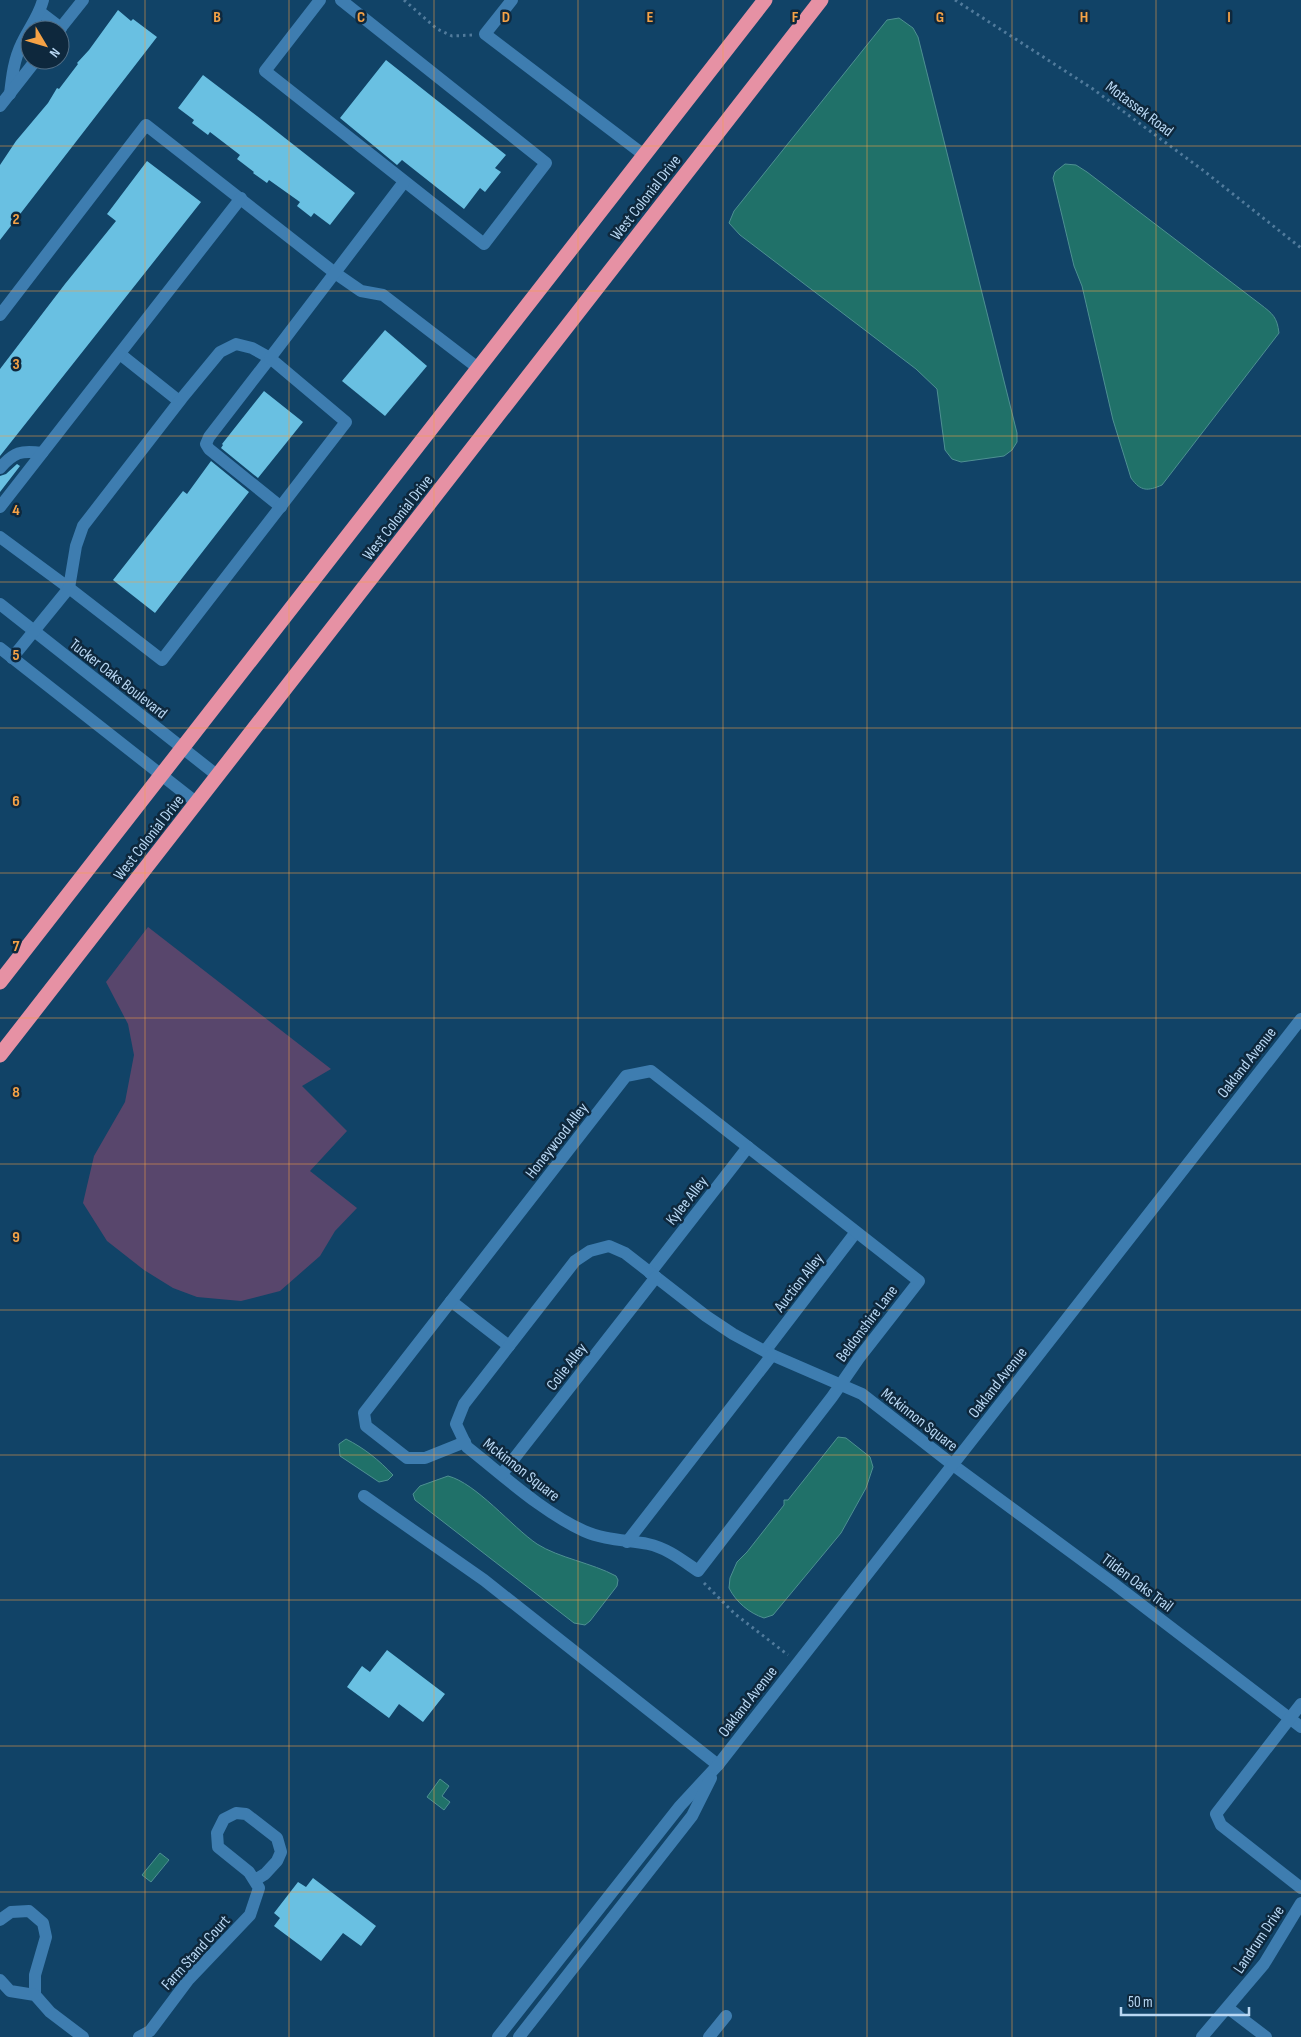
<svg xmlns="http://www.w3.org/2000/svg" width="1301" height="2037" font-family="'Sofia Sans Condensed',sans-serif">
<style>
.green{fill:#58466c}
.water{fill:#207169;stroke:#4e9092}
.building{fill:#69c0e2}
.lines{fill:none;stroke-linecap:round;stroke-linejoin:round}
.path{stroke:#517b9c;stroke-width:3;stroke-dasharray:2.5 4;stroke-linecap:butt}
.minor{stroke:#3e7db0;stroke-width:12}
.highway{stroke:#e691a4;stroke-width:15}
.grid{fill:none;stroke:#f5a246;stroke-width:1;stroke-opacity:0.55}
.labels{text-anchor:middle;stroke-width:5;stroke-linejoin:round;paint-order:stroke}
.street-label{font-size:16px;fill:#b8d7f3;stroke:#0e283d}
.grid-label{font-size:16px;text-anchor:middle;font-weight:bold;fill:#f5a246;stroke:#0e283d;stroke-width:5;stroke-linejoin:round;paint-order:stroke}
</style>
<rect width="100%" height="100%" fill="#114367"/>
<polygon class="green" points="148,927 331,1069 302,1086 347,1131 310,1171 357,1208 335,1231 320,1256 280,1291 241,1301 197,1297 173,1288 144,1270 107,1241 83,1203 94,1156 125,1102 134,1055 128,1024 106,982"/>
<g class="water">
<polygon points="899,18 913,28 918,37 1017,433 1017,442 1012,450 1004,456 961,462 952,459 945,450 937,389 916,369 740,235 729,223 734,211 887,20"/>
<path d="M1065,164L1076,165L1087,172L1260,304C1273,314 1277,317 1279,333L1162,485C1148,491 1141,492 1131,478L1113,420L1082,286L1074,266L1053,178L1055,172Z"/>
<path d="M838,1437L846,1438L870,1457L873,1467L866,1488L841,1533L773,1615L764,1618C749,1613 736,1602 729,1588L730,1578L737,1562L747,1552L784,1505V1500H788Z"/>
<path d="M346,1439C364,1448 379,1460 393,1475L388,1480L379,1482L340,1456L339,1444Z"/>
<path d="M448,1476C476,1483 512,1527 537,1544C559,1558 592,1563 616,1576L618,1580L617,1586L590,1621L585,1625L574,1623L415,1500L413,1494L420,1486Z"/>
<polygon points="440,1779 449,1786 442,1796 450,1802 444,1810 427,1797"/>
<polygon points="160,1853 169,1860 151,1882 142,1875"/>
</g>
<g class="building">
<polygon points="118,10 131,21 133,19 157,37 0,240 0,165 16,141 48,103 57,88 59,89 78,64 77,63 89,50"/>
<polygon points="386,60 506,155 495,168 501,172 485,192 480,188 464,209 402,160 397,165 340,118"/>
<polygon points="203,75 257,116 355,193 330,225 314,213 311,217 297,206 300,202 269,180 267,183 253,173 254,172 237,159 240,155 210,132 208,135 192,123 194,120 178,108"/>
<polygon points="147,161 201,202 0,456 0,369 65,284 116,221 107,214"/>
<polygon points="385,330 427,366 385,416 342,381"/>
<polygon points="264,391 303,422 258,478 221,448 223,445 222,444"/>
<polygon points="211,461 249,492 155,613 113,580 183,491 187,494"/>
<polygon points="17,464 20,466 0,492 0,476 6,474"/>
<polygon points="387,1650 445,1694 423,1722 399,1704 389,1718 347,1687 362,1666 370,1672"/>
<polygon points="313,1878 376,1926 361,1946 343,1933 321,1961 274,1926 280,1918 274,1913 298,1882 306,1887"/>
</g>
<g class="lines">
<g class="path">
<polyline points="404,0 437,29 452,36 472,35"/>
<polyline points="955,0 1093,89 1204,171 1301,248"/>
<polyline points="704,1583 735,1614 788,1655"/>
</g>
<g class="minor">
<polyline points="320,0 265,71 484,244 546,163 341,0"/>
<polyline points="512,0 485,34 644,155"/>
<polyline points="40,12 61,28"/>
<polyline points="59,30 83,0"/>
<path d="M10,94C12,76 14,59 22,43C29,28 39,16 43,0"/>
<polyline points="0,106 36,60"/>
<polyline points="0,315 146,125 335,273 361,291 383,295 478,368"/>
<polyline points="120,354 179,401"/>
<path d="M0,468C14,452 21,450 42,453"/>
<polyline points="0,507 241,198"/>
<polyline points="0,537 69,588 76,546 83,526 182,398 220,352 236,344 252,348 270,358 209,437 206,444 209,449 281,507"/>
<polyline points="0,604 218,776"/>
<polyline points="0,648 197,803"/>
<polyline points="12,658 69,588 162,660 346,422 270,358 404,182"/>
<polyline points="650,1273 748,1147"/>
<polyline points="451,1301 509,1346"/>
<polyline points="765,1351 856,1232"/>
<path d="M465,1442L425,1458H407L366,1426L364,1413L626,1076L651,1071L919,1281L859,1358L832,1397L698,1571C682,1560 667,1548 648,1544C627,1540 604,1540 584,1531C541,1511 504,1476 467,1447L456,1424L464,1404L575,1261L590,1251L609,1246L625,1253L706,1316L733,1334L772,1355L862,1394L953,1465L1113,1583L1301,1727"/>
<polyline points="502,1474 656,1277"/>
<polyline points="364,1496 484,1580 718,1765"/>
<polyline points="627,1542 772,1355"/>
<polyline points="1301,1704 1216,1814 1221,1825 1301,1888"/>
<polyline points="0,1920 11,1912 29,1911 43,1923 46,1937 35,1975 35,1995"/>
<polyline points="0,1980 10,1991 35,1995 50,2012 83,2037"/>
<polyline points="1228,2008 1266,2037"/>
<polyline points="139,2037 150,2031 189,1979 250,1915 259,1888 249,1872 218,1847 217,1833 224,1819 236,1813 246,1814 277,1838 281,1852 277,1861 265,1874 255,1880"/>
<polyline points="498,2037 680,1806 718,1765 1301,1019"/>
<polyline points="519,2037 692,1816 711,1778"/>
<polyline points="709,2037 726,2016"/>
<polyline points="1202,2037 1264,1964 1301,1903"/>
</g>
<g class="highway">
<polyline points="0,982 765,0"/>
<polyline points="0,1055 821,0"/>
</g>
</g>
<path class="grid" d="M145,0V2037M289,0V2037M434,0V2037M578,0V2037M723,0V2037M867,0V2037M1012,0V2037M1156,0V2037M0,146H1301M0,291H1301M0,436H1301M0,582H1301M0,728H1301M0,873H1301M0,1018H1301M0,1164H1301M0,1310H1301M0,1455H1301M0,1600H1301M0,1746H1301M0,1892H1301"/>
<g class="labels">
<g class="street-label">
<text transform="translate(1140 108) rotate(37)" y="6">Motassek Road</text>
<text transform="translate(645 197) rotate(-52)" y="6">West Colonial Drive</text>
<text transform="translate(397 517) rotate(-52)" y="6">West Colonial Drive</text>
<text transform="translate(119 678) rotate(38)" y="6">Tucker Oaks Boulevard</text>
<text transform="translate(148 837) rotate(-52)" y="6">West Colonial Drive</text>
<text transform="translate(1246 1062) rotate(-52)" y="6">Oakland Avenue</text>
<text transform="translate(556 1140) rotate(-52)" y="6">Honeywood Alley</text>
<text transform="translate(686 1200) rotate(-52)" y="6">Kylee Alley</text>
<text transform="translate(798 1282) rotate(-52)" y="6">Auction Alley</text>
<text transform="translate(866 1323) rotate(-53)" y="6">Beldonshire Lane</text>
<text transform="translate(566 1366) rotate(-52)" y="6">Colie Alley</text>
<text transform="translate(997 1382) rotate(-52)" y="6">Oakland Avenue</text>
<text transform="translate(920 1419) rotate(38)" y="6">Mckinnon Square</text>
<text transform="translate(522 1469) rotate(38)" y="6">Mckinnon Square</text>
<text transform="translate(1138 1582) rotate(37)" y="6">Tilden Oaks Trail</text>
<text transform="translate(747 1701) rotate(-52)" y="6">Oakland Avenue</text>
<text transform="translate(1258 1939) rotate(-56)" y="6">Landrum Drive</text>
<text transform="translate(195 1952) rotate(-48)" y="6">Farm Stand Court</text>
</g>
</g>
<g class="grid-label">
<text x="217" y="22">B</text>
<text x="361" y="22">C</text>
<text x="506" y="22">D</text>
<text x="650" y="22">E</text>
<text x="795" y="22">F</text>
<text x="940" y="22">G</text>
<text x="1084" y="22">H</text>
<text x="1229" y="22">I</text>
<text x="16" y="224">2</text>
<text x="16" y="369">3</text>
<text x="16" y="515">4</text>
<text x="16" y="660">5</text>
<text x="16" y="806">6</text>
<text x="16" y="951">7</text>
<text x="16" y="1097">8</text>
<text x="16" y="1242">9</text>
</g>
<g transform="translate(45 45) rotate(128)"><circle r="24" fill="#0e283d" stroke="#526e86"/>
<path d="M0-4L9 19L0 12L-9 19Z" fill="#f5a246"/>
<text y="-8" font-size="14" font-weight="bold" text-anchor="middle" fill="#b8d7f3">N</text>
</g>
<path d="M1121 2007v8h128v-8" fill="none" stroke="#b8d7f3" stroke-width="2.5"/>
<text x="1128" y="2007" font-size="15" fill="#b8d7f3" stroke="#0e283d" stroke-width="4" paint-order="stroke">50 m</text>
</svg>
